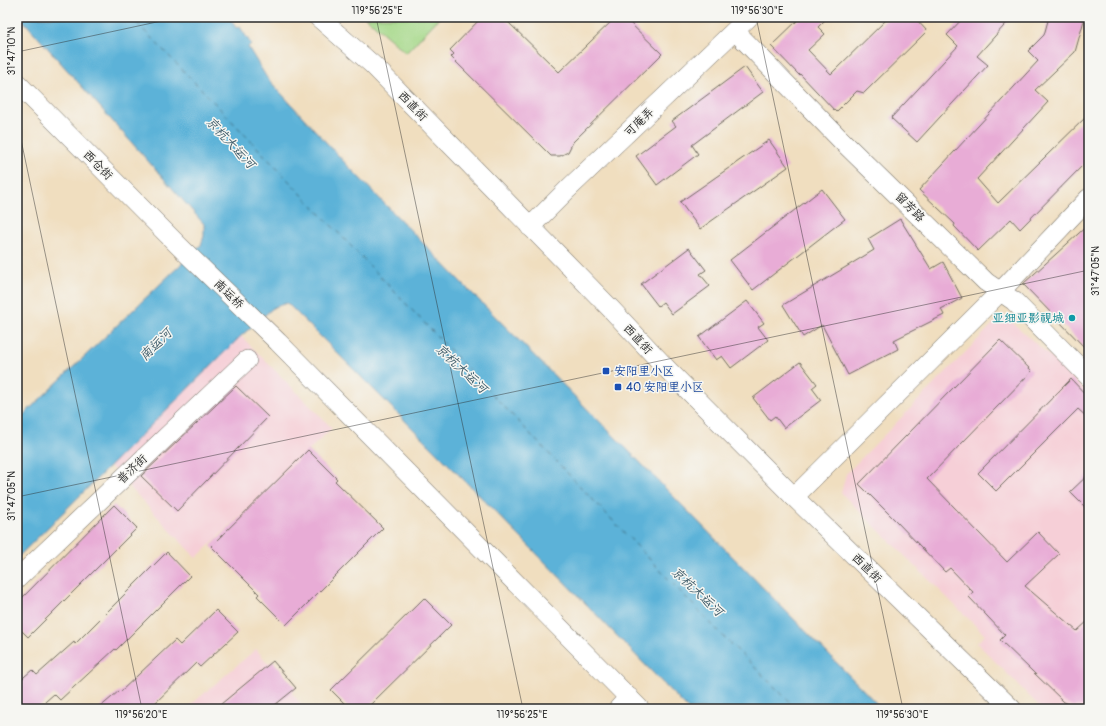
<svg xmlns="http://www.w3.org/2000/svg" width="1106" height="726" font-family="Pangolin,'LXGW WenKai TC',sans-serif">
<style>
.built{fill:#f6cfd7}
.green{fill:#a5d888;stroke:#68825a}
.water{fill:#5bb2d8;stroke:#436e82}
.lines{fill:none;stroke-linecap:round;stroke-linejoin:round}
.ferry{stroke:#3c5a68;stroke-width:1;stroke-dasharray:5 4;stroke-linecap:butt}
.building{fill:#e8acd6}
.minor-casing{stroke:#706a5f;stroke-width:20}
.minor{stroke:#fff;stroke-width:19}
.ticks{fill:none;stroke:#2b2b2b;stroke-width:1;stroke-opacity:0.45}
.culture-dot{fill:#0f9aa8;stroke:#f6f6f2;stroke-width:1.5}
.transit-dot{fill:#1a4fb4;stroke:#f6f6f2;stroke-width:1.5}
.labels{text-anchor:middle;stroke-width:3;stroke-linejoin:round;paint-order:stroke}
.street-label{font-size:12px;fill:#2b2b2b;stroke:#f6f6f2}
.culture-label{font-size:12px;fill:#0d838f;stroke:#f6f6f2;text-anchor:end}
.transit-label{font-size:12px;fill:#164399;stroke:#f6f6f2;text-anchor:start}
.water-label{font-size:13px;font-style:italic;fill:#3c5a68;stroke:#f6f6f2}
.neatline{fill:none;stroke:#2b2b2b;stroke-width:1.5}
.ticks-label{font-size:10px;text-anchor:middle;fill:#2b2b2b}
</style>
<rect width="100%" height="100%" fill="#f6f6f2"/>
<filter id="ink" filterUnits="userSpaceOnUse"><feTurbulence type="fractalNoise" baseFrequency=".025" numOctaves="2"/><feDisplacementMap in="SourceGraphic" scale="8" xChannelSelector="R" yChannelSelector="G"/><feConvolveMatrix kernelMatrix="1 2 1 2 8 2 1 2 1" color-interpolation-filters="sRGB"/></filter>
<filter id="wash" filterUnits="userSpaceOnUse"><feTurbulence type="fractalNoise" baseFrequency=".012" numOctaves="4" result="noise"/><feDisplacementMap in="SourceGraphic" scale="16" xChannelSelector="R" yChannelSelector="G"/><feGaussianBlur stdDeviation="0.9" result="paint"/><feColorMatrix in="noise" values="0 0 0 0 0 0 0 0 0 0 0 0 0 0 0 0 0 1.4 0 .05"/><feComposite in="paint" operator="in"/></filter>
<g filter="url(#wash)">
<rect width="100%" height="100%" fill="#f0debf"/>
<g class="built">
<polygon points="1003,314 1064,369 1089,395 1089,709 1042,709 977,643 985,635 841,493 846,474"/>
<polygon points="241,336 332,428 196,558 110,466"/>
<polygon points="256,649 305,709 186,709"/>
</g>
<polygon class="green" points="365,17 440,17 406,53"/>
<path class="water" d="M20,17H229L236,28L240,27L251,44L248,47L267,78L347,165L459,280L622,444L882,709H688C556,572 422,437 287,303L274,307L241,336L17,558V421L201,245L204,236V224Z"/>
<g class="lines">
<polyline class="ferry" points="131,17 206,94 720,633 797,709"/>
</g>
<g id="blocks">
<g class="building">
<polygon points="482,17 503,17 559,72 616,17 620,22 625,18 662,54 573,142 568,152 560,156 551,156 451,57 454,54 450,50"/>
<polygon points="801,17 828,17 818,27 825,34 808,50 831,74 889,17 914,17 927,31 864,93 857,91 836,112 800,74 799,75 771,46"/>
<polygon points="964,17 1012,17 977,56 988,65 917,142 891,118 958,46 947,35"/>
<polygon points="1049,17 1085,17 1075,52 1035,90 1048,102 977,179 998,203 1089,114 1089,159 1020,229 1011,219 978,251 954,226 955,224 919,190 1038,61 1028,51 1044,35"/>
<polygon points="745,67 763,92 692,145 698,154 657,185 636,156 676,126 672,121"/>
<polygon points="769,140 788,167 700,229 680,202"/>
<polygon points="822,189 845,219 753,290 730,260"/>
<polygon points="900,219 931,269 943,262 962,298 941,309 944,315 894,340 898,349 848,375 822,325 803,337 783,305 874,250 868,239"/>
<polygon points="1089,224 1089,352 1023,284"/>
<polygon points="689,248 706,270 700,274 710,286 672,314 663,302 658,306 641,284"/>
<polygon points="747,301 764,323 758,327 768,340 731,368 722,356 716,360 699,337"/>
<polygon points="1000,340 1032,371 927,479 1007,562 1038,532 1059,554 1025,586 1077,631 1089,620 1089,706 1073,706 1064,702 1000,640 1005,635 969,597 973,592 950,568 945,572 896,521 859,484"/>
<polygon points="800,362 817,384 812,388 821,400 784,428 775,416 770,420 753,398"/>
<polygon points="1071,379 1089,398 1089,419 1078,409 996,491 978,473"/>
<polygon points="236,386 268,417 177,511 141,476"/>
<polygon points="308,450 337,479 335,481 383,528 286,625 257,596 259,594 211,546"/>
<polygon points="1089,474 1089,511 1070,492"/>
<polygon points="114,505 137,528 28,637 17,626 17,603"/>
<polygon points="167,552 190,576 116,650 115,649 60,700 54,694 37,709 17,709 17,683 32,670 37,675 74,642 75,644"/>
<polygon points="424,598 451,625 366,709 350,709 331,690"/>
<polygon points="216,610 238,632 200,667 196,663 149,709 98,709 119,691 120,692 175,640 180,645"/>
<polygon points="273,661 296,688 270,709 215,709"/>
</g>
</g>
</g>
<g filter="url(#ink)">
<use href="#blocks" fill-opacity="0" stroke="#706a5f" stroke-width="1"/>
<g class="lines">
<defs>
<g id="minor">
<polyline points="318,17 373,65 611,309 669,371 794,497 1012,709"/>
<polyline points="735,31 839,138 986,282 1014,301 1089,377"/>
<polyline points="17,83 179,246 278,342 640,709"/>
<polyline points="530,227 568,189 749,17"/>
<polyline points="794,497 1000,292 1089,198"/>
<polyline points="17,579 247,360"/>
<polyline points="618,709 629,697"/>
</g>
</defs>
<use href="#minor" class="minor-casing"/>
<use href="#minor" class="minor"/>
</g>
</g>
<path class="ticks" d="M376,17L523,709M756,17L903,709M17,52L180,17M17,121L142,709M17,497L1089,270"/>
<circle class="culture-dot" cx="1072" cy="318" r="4"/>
<g class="transit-dot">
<rect x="602" y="367" width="8" height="8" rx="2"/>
<rect x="614" y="383" width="8" height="8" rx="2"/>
</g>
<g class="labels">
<g class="street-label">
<text transform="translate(413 106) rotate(46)" y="4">西直街</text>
<text transform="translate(639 122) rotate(-44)" y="4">可庵弄</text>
<text transform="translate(98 165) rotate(45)" y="4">西仓街</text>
<text transform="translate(910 207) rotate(45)" y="4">留芳路</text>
<text transform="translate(229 294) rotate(44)" y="4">南运桥</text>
<text transform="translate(638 339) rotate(47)" y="4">西直街</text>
<text transform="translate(132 469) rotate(-43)" y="4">普济街</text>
<text transform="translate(867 568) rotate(44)" y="4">西直街</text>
</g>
<g class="culture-label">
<text x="1064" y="322">亚细亚影视城</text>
</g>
<g class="transit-label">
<text x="614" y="375">安阳里小区</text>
<text x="626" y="391">40 安阳里小区</text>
</g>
<g class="water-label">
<text transform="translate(231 142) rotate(47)" y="5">京杭大运河</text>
<text transform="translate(155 344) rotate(-45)" y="5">南运河</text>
<text transform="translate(462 368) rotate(43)" y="5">京杭大运河</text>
<text transform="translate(698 591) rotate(43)" y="5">京杭大运河</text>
</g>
</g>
<rect width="1106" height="726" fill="none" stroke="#f6f6f2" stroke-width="44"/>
<rect x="22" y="22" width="1062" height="682" class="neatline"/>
<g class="ticks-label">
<text x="377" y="14">119°56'25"E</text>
<text x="757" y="14">119°56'30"E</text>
<text transform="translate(11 51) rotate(-90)" y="4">31°47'10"N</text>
<text transform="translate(1095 271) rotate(-90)" y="4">31°47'05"N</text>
<text transform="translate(11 496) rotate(-90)" y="4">31°47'05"N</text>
<text x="141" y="718">119°56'20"E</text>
<text x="522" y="718">119°56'25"E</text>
<text x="902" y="718">119°56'30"E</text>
</g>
</svg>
